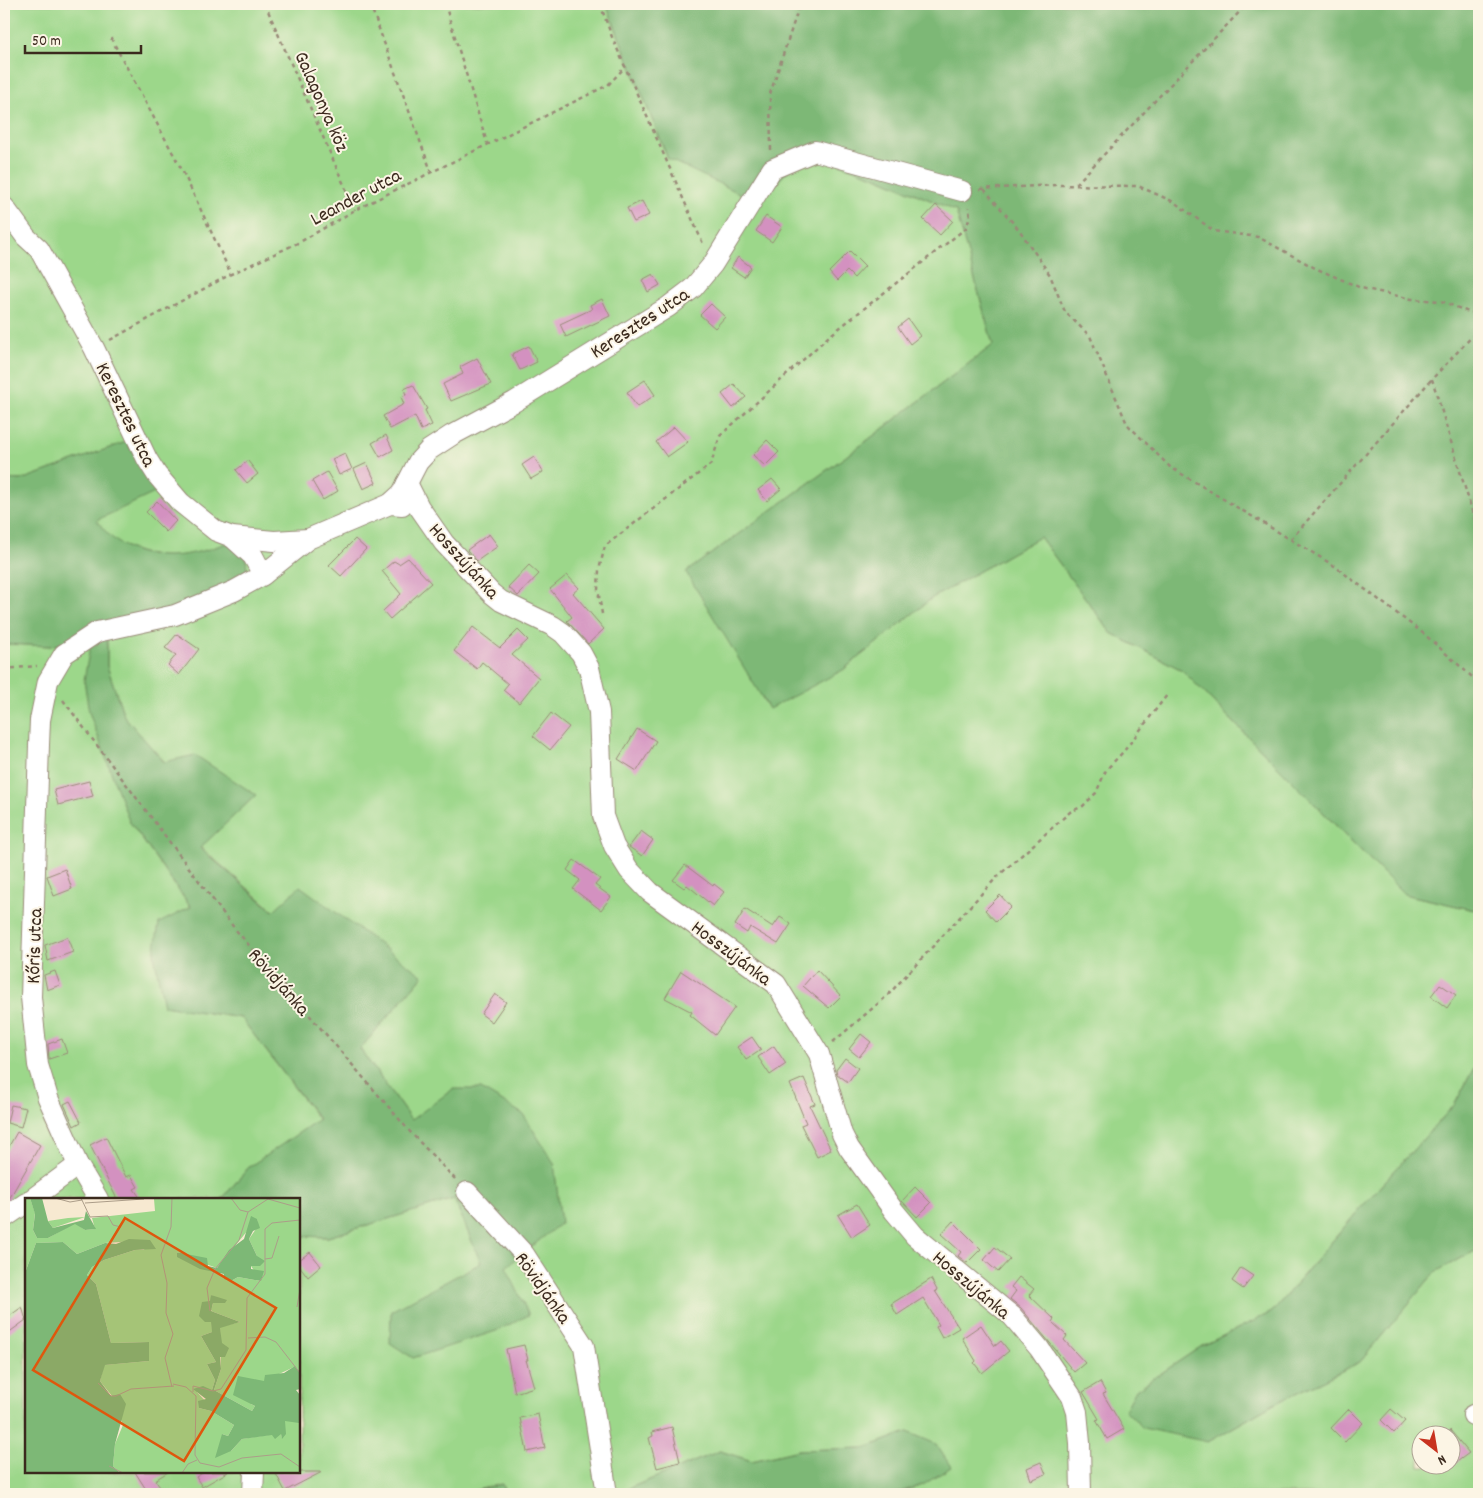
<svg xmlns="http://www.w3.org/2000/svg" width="1483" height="1498" font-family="Dekko,sans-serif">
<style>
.green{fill:#9cd78a;stroke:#6c8054;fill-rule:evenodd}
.forest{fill:#7db876;stroke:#5c714a}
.building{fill:#d391c0}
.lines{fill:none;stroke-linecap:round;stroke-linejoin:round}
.minor-casing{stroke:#998a78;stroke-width:22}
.path{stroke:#998a78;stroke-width:2.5;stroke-dasharray:4 4;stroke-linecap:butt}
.minor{stroke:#fff;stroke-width:20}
.labels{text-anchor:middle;stroke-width:4;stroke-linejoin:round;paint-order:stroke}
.street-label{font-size:20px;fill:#3b2a1e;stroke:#fcf5e5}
.inset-road{fill:none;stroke:#ac9d89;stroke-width:1}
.view{fill:#df570d;fill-opacity:0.15;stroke:#df570d;stroke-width:2.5}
.inset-edge{fill:none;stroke:#3b2a1e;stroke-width:2.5}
</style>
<rect width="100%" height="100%" fill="#fcf5e5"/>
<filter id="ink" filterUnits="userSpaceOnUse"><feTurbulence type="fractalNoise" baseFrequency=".02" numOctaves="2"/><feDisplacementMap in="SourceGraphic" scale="10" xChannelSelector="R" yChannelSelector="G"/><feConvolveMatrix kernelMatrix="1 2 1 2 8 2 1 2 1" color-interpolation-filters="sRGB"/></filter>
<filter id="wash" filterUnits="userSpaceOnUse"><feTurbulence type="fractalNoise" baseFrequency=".0096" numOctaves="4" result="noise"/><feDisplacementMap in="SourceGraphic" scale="20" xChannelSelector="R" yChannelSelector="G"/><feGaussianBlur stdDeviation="1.12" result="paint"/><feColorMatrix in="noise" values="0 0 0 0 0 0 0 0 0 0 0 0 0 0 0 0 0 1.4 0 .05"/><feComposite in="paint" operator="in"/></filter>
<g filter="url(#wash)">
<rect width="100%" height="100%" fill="#f7e9d1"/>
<path class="green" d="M4,4H606L668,159L806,152L874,176L956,211L993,345L856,449L686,572L843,670L932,598L1040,537L1111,633L1182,670L1404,894L1479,911V1058L1455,1104L1358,1211L1272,1312L1202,1346L1136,1390L1208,1442L1274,1404L1360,1362L1435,1272L1479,1249V1494H893L923,1485L908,1432L865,1448L799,1450L752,1461L720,1451L615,1494H506L501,1484L460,1494H4V644L51,646L92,636L129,821L191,908L164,1006L241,1018L319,1120L249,1167L222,1199H26V1472H299V1236L328,1237L454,1199L481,1263L392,1311L528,1315C484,1220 421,1133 360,1049L423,976L274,911L200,847L256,795L165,762L144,740L124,716L107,666V628L226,543C188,559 147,564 111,538C105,534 101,526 96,520L126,442L21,480L4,479ZM1420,1436H1450V1466H1420Z"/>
<g class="forest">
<polygon points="606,4 1479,4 1479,911 1404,894 1182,670 1111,633 1040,537 932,598 843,670 769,709 686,572 856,449 993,345 956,211 874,176 806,152 758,202 668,159"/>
<path d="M126,442L161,490L97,520C126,566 182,561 226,543L246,557L248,586L192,621L107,628V666L124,716L164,762L195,755L256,795L200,848L273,911L300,886L423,976L360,1049L411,1120L453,1089H481L523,1114L554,1163L561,1223L506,1267L529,1315L496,1331L413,1358L390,1343L391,1311L481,1263L454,1199L328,1237L299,1236V1199H222L249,1167L319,1119L241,1018L164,1006L154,955L159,923L191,907L129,821L89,712L84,680L92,636L51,646L4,644V479L21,480Z"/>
<polygon points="1479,1058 1479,1249 1435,1272 1360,1362 1274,1404 1208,1442 1143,1428 1125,1410 1136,1390 1202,1346 1272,1312 1358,1211 1455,1104"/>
<polygon points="908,1432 936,1444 951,1467 923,1485 893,1494 615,1494 720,1451 752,1461 799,1450 865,1448"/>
<polygon points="502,1484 506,1494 460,1494"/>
</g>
<g id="blocks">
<g class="building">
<polygon points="642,201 649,215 634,222 627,208"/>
<polygon points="936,205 953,221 940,235 923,219"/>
<polygon points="766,216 782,227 772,242 756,231"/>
<polygon points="850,251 865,266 854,278 847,271 837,281 829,272"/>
<polygon points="738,257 751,267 744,277 731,268"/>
<polygon points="653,274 660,285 648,292 642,280"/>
<polygon points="602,299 610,316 566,337 560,324 592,309 590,305"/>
<polygon points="711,304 725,317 715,328 700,315"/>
<polygon points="908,319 920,336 910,344 898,327"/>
<polygon points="529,346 537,362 520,370 512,354"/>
<polygon points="477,358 491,384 451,401 443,384 463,374 460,367"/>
<polygon points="645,380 655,395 637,407 627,392"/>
<polygon points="734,384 746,397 733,408 722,394"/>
<polygon points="413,385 427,409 425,410 432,425 421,430 415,416 390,429 383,416 404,404 401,397 406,395 404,389"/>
<polygon points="674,427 688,442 667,457 656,442"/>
<polygon points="386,435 393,450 380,457 372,443"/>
<polygon points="767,440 779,452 765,466 753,455"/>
<polygon points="345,453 352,469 339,475 332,459"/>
<polygon points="534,457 543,472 531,479 522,465"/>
<polygon points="248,461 258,474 247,483 236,470"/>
<polygon points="367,463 376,483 363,489 354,469"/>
<polygon points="327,472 338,491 323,500 312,481"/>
<polygon points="772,479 781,489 767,501 758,490"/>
<polygon points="157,501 176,521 166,532 146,512"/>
<polygon points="489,534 498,546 477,561 467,550"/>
<polygon points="355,539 366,549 341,576 329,565"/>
<polygon points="408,558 431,583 390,619 383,611 401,594 382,571 394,561 399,564"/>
<polygon points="529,565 539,574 518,596 508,587"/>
<polygon points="567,575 579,588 573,593 604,629 588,644 567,621 572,617 550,589"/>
<polygon points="473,627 500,648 518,630 528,640 512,655 539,678 519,703 503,690 508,684 482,662 477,669 454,651"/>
<polygon points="177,634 199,649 179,675 168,665 176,655 165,648"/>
<polygon points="551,713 569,727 550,750 533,736"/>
<polygon points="637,729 656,741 637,771 618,759"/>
<polygon points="89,781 93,796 58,805 54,790"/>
<polygon points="641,831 653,840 642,856 629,847"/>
<polygon points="574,860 600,879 595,885 611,897 601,910 573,889 580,880 567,870"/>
<polygon points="685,865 713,886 714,884 724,892 713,906 687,885 684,888 673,880"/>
<polygon points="65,869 72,889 54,896 47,876"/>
<polygon points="1000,895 1011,907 996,922 985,910"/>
<polygon points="745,909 773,927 780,917 791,924 778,944 750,927 747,933 735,925"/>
<polygon points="67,937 73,952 48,961 45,945"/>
<polygon points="817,970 841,996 829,1008 803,986"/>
<polygon points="55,971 60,985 47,990 44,975"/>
<polygon points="681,971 735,1007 715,1035 690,1015 692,1012 665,998"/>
<polygon points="1440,984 1456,995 1447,1008 1431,996"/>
<polygon points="495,994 506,1002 492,1022 481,1014"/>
<polygon points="861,1034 871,1042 859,1057 849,1049"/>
<polygon points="752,1037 761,1050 746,1060 737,1047"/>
<polygon points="62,1039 67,1053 49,1059 48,1044"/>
<polygon points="774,1046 786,1064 770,1075 758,1057"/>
<polygon points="845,1058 858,1068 848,1082 837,1074 836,1070"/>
<polygon points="804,1078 815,1104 810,1106 831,1150 817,1157 801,1125 806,1123 790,1084"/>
<polygon points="70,1101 81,1122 74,1126 64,1104"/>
<polygon points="11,1105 26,1108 21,1127 7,1123"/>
<polygon points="17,1132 40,1145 8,1201 4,1204 4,1155"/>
<polygon points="106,1137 126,1177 131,1175 138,1187 134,1189 141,1199 117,1199 90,1145"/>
<polygon points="915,1187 931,1203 917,1217 902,1201"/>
<polygon points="857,1204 870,1225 852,1237 838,1215"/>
<polygon points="953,1221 981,1249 967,1263 958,1256 961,1252 941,1234"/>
<polygon points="995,1247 1010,1259 998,1272 984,1260"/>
<polygon points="310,1252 321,1266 308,1277 299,1265 299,1260"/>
<polygon points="1241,1268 1253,1276 1243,1289 1232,1281"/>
<polygon points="1019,1277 1034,1289 1029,1295 1054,1319 1052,1322 1067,1336 1064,1340 1085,1363 1074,1372 1021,1308 1010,1299 1016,1291 1011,1287"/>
<polygon points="931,1279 937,1290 935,1291 959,1328 942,1338 936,1327 939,1325 923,1298 897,1315 891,1304"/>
<polygon points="22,1307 26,1320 4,1336 4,1320"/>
<polygon points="981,1325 995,1346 1001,1341 1009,1351 982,1373 974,1363 976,1361 962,1338"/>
<polygon points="524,1345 528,1360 526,1360 534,1387 515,1393 506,1349"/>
<polygon points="1100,1382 1106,1393 1103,1394 1124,1429 1107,1439 1096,1420 1099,1419 1083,1392"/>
<polygon points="1349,1409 1363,1423 1345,1442 1331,1428"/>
<polygon points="1391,1409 1405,1421 1394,1433 1381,1420"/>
<polygon points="538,1414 545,1448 527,1452 520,1418"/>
<polygon points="672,1427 680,1462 657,1468 649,1438 653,1436 652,1432"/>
<polygon points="1450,1430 1469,1453 1450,1467"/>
<polygon points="1041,1462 1046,1474 1031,1480 1027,1468"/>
<polygon points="135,1472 168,1472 155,1480 165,1494 149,1494"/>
<polygon points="204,1472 228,1472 202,1487 196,1477"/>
<polygon points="275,1472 322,1472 285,1491"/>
</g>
</g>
</g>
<g filter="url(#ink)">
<use href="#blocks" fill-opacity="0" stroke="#998a78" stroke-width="1"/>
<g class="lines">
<defs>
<g id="minor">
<polyline points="4,207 26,237 39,249 94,348 147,459 157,475 180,502 216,531 232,537 274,541 308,539 390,504 402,505"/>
<polyline points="407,483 419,507 444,543 491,593 501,601 553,626 563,633 581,653 589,668 599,712 603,816 614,846 629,870 650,892 776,984 819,1054 842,1134 849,1148 894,1211 915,1236 1012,1316 1039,1348 1072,1397 1077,1412 1080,1443 1081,1494"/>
<polyline points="390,504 402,493 418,462 429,450 452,435 514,402 668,307 693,288 713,264 772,169 815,151 962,191"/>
<polyline points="263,575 308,539"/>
<polyline points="467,1192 524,1254 584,1346 607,1494"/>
<polyline points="32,1199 78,1165"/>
<polyline points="98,1199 78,1165 48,1098 38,1065 31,997 39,745 40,720 48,681 64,654 97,632 175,615 234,591 263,575 253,556 232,537"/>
<polyline points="4,1218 26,1203"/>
<polyline points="1473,1415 1479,1413"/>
<polyline points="253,1494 254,1472"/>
</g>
</defs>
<use href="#minor" class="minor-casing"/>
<g class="path">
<polyline points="265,4 355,210"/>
<polyline points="370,4 431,171"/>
<polyline points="445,4 487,143"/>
<polyline points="600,4 612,37 704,246"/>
<polyline points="111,38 183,172 231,274"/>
<polyline points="771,150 770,94 800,4"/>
<polyline points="1076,184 1247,4"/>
<polyline points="980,189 1056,185 1138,186 1174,202 1214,231 1258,237 1315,268 1361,288 1412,299 1441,301 1466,311 1479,314"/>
<polyline points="984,189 1020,231 1050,275 1065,312 1090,336 1127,424 1170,467 1333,565 1424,634 1479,683"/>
<polyline points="110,340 231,274 300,242 355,210 608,85 626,66"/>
<polyline points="1432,379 1479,534"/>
<polyline points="1291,539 1432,379 1479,329"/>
<polyline points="602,614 598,590 599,570 605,546 711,464 720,436 828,337 966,228 970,217 969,207"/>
<polyline points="4,669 37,666"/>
<polyline points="63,700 235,929 412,1134 455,1179"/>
<polyline points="833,1042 887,996 997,877 1070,812 1083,806 1096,793 1106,770 1124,751 1167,695"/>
</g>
<use href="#minor" class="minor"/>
</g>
</g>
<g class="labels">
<g class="street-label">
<text transform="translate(323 101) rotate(66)" y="7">Galagonya köz</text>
<text transform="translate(355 196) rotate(-28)" y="7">Leander utca</text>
<text transform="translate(639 322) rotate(-33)" y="7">Keresztes utca</text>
<text transform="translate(127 414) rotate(64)" y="7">Keresztes utca</text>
<text transform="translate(465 560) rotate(48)" y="7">Hosszújánka</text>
<text transform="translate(33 946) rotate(-88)" y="7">Kőris utca</text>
<text transform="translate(732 952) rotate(37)" y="7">Hosszújánka</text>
<text transform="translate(280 981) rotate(49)" y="7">Rövidjánka</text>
<text transform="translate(972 1284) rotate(40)" y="7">Hosszújánka</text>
<text transform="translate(544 1287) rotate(55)" y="7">Rövidjánka</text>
</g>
</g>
<g transform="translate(25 1198)">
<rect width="275" height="275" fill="#f7e9d1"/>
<path d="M0,0H5L10,15L8,32L12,40H23L50,25L60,32L70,31L67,20L130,13L129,1L113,0H275V176L269,169L239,183L226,206L230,208L227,213L189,192L196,171L195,129L215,124L186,113L188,105H199L186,97L187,134L176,138L191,164L182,166L190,182L187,192L172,194L181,204L174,210L186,213L209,227L203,238L197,236L206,253L217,241L256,235V240L260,223H275V275H95L88,268L90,246L98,227L87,198L75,183L79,167L124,163V144L86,145L71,86L62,77L67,69L79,62L110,52H119L124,42L80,45L52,56L38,44L11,45L0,75ZM232,21L233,28L224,41L232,58L226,68L236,83L213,79L206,83L200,77L167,66L152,56L192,70ZM60,19L28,30L23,23L43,20Z" fill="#9cd78a" fill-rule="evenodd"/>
<path d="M5,0H17L23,23L28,30L59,22L61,13L71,31L60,32L50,26L23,40H12L8,32L10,16ZM226,18L232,21L235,30L228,33L224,41L232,58L240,63L235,68H226V71L239,73L236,83L213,79L206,83L199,81V76L175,71L152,59V55H156L182,60L183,68L192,70L204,52L219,41ZM104,41L125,42L131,51L110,52L79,62L67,69L62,77L71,86L86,145L124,144V163L80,167L75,183L86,198L95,196L101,206L90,246L88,268L95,275H0V75L11,45L38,44L52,56L80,45L91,46ZM186,97L202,102L200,105H188L186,113L215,124L195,130L197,145L204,150L200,159H195L196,171L189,192L227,213L230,208L208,197L213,178L239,183L240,177L259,175L270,168L275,175V191L271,192L275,197L274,225L260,223L261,236L257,241L256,236L250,241L247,237L217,241L206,253L190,260L197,236L203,238L209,227L186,213L174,210L173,203L181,201L168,191L178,188L187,192L190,182L182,166L191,164L176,138L187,134L186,124H180L174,118L177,104L185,103Z" fill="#7db876"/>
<path class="inset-road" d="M30,0L45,4L57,2M56,0L65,19L83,18L88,27L96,29M147,0L146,29L136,57L142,85L141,115L148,136L140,160L147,189M206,0L215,12L223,14M60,5L119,1M240,61L247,60L254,38M272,109L275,91M185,113L182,90L190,71L214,42L223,14L243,1L275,10M223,140L240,139L251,144L275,175M73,185L86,198H91L106,191L149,188M148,186L161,189L171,198L170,257L175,265L194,269L217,260L256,256L275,269M168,194V188L188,193L196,191L221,152L222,100L240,76V31L247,25L275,22M84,268L98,275M157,275L163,266L172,262"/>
<path class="view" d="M100,20L251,110L159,263L8,172Z"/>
<rect width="275" height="275" class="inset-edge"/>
</g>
<rect width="1483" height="1498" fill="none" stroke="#fcf5e5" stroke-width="20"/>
<g transform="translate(1436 1450) rotate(149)"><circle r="24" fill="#fcf5e5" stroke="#afa495"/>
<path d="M0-4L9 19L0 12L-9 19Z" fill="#c8321e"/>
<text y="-8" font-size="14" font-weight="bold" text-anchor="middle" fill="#3b2a1e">N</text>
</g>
<path d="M25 45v8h116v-8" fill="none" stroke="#3b2a1e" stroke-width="2.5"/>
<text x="32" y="45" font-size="15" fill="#3b2a1e" stroke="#fcf5e5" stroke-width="4" paint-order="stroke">50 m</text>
</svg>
